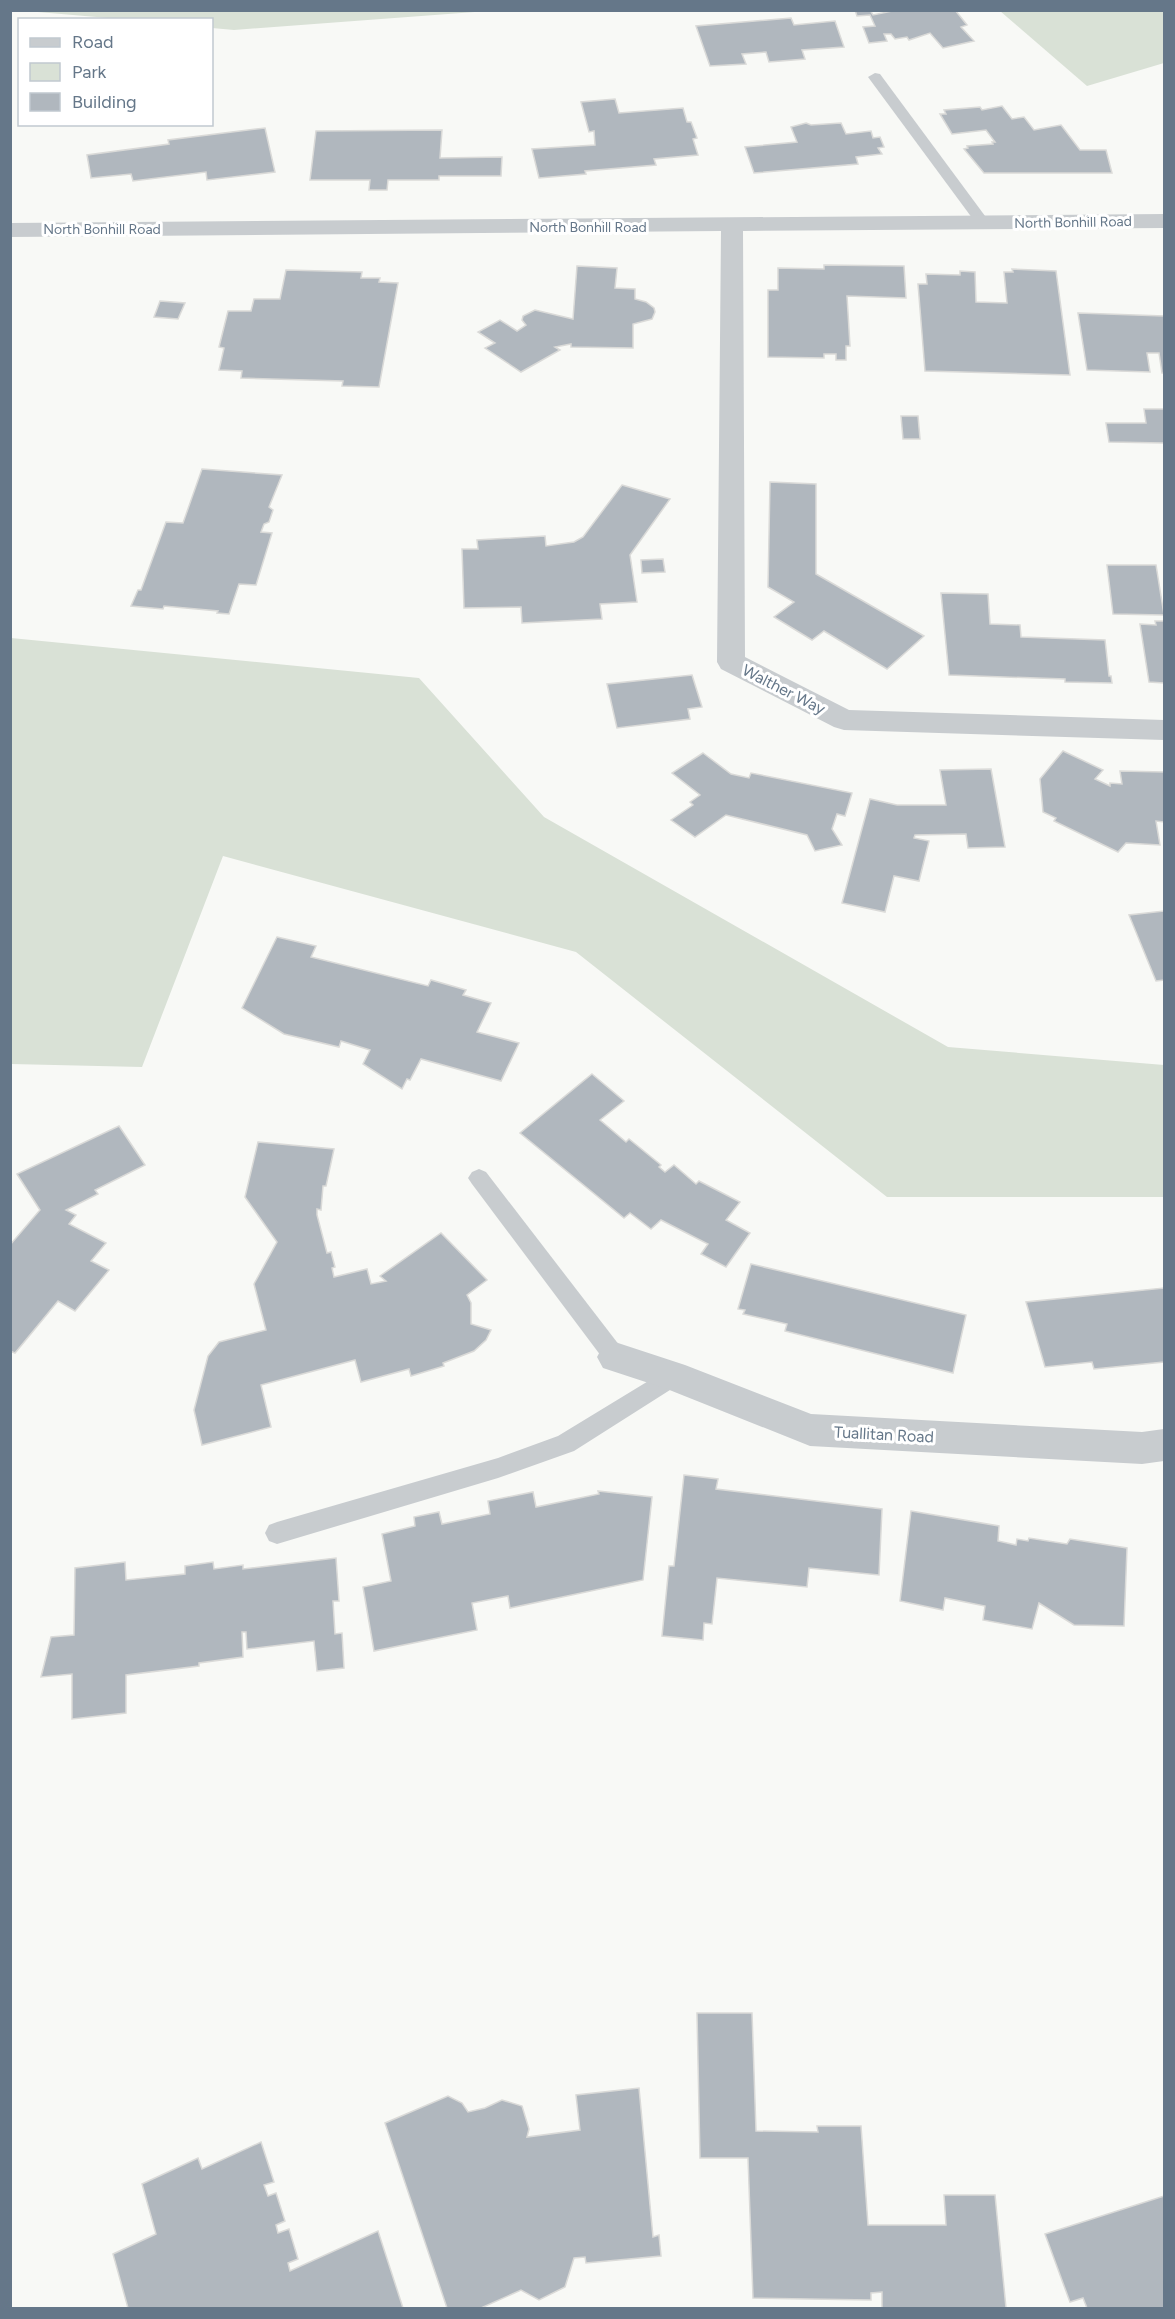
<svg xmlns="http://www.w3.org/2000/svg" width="1175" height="2319" font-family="Figtree,sans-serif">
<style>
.green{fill:#d9e1d6}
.building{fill:#b0b7be;stroke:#dadad8;stroke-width:1.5}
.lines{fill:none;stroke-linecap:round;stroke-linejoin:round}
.lane{fill:#c8cccf;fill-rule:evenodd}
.street{fill:#c8cccf;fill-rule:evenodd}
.labels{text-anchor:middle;stroke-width:6;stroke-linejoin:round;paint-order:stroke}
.far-street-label{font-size:14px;fill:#657789;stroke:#fff}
.street-label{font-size:16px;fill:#657789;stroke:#fff}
</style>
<rect width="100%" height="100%" fill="#f8f9f6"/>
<g class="green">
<polygon points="26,11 26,10 488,11 234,30 212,28 212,20 120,19"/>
<polygon points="1000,11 1164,11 1164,63 1087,86"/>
<polygon points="11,638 419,678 544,817 948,1047 1164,1065 1164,1197 887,1197 576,952 223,856 142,1067 11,1064"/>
</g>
<g class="building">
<polygon points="855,10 870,10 873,15 897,10 955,10 967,25 961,27 974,41 943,48 930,33 909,40 907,37 895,39 891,34 884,34 887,41 869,43 863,27 875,26 870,15 857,16"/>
<polygon points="791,18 794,25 835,21 844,47 802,50 805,59 769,62 766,52 742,54 746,64 710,66 696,26"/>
<polygon points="615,99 619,113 683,108 687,122 691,122 697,138 693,139 698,155 654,159 656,165 585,171 586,174 539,178 532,149 595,145 594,131 589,132 581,102"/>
<polygon points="1002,106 1012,119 1024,117 1034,130 1061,125 1080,150 1106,150 1112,173 984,173 964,149 968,148 967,146 993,144 992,142 995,142 986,130 952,134 940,114 946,114 944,110 980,107 982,110"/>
<polygon points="806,123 811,125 841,123 846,134 871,131 873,138 880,137 884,147 878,148 882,154 856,157 858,164 754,173 745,147 797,142 791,127"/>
<polygon points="265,128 275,172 207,180 206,172 133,181 131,174 91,178 87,155 169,144 168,140"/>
<polygon points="442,130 440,158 502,157 501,176 439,176 439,180 388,180 387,190 369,190 370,180 310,180 316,131"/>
<polygon points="824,265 904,266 906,298 847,296 850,346 846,346 846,360 836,360 836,354 824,354 824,358 768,357 768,290 778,290 778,268 824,269"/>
<polygon points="577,266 617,268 615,288 635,289 635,299 646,302 654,308 655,312 652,319 633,324 633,348 571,347 571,344 555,347 560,350 521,372 485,348 495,343 478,332 500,320 517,331 526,325 522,320 523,316 535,310 573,319"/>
<polygon points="1012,269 1056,271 1070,375 925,371 918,284 927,284 926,274 960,275 960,271 975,272 976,302 1007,303 1004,272 1013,272"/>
<polygon points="286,270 362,272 361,278 380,278 379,282 398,283 379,387 342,386 343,381 241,378 242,371 219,370 224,348 219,347 228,311 251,311 254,299 280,299"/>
<polygon points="160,301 185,303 178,319 154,317"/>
<polygon points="1078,313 1164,316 1164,373 1162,373 1159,353 1147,353 1150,372 1087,370"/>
<polygon points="1144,409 1164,409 1164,443 1109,442 1106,423 1146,423"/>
<polygon points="901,416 918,416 920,439 903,439"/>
<polygon points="202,469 282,475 269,507 273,510 269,522 264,524 261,532 272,533 256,585 239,584 229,614 217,613 218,611 164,606 163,609 131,606 138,590 141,590 166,522 183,523"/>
<polygon points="770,482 816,484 816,574 924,636 887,669 824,631 812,640 774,617 794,602 768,587"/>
<polygon points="622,485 670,499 630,555 637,602 600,604 602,619 522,623 521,607 464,608 462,549 478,549 477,540 545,536 546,546 574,542 583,537"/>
<polygon points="663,559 665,572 642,573 641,560"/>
<polygon points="1107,565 1156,565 1164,615 1113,614"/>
<polygon points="941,593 988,594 990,624 1020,625 1021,637 1105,640 1109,676 1111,676 1112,683 1065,682 1065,679 949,675"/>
<polygon points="1155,621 1164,621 1164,683 1149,682 1140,624 1156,625"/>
<polygon points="692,675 702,707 688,709 690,719 617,728 607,684"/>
<polygon points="1063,751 1103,770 1095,779 1110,786 1110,783 1122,784 1120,771 1164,772 1164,822 1156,821 1160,845 1126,843 1118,852 1054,821 1056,818 1043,812 1040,779"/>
<polygon points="703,753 731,774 749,778 751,773 852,793 845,816 837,814 832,829 842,845 815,851 807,835 726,815 695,837 671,820 693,805 690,802 700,795 672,773"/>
<polygon points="991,769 1005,847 968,848 966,834 915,835 914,838 929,841 919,881 894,876 885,912 842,903 870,799 897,805 946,805 940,770"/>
<polygon points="1164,911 1164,980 1156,981 1129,915"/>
<polygon points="277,937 316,946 311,957 428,986 431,980 466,990 463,995 491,1003 477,1032 519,1043 501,1081 421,1059 410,1080 407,1079 402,1089 363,1064 370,1050 341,1041 339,1047 284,1034 242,1008"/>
<polygon points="592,1074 624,1101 600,1120 626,1142 629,1139 661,1165 659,1167 665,1172 674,1165 696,1184 699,1181 740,1202 726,1220 750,1233 726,1267 701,1254 708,1244 661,1220 651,1229 630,1213 624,1218 520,1133"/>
<polygon points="119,1126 145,1165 95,1190 98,1194 66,1210 76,1215 69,1224 106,1243 91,1261 109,1270 75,1311 58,1301 15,1353 10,1351 10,1245 40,1210 17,1174"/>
<polygon points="258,1142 334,1149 326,1186 323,1186 321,1210 317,1209 317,1215 327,1253 331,1252 335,1267 332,1268 334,1277 367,1269 371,1284 386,1281 380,1276 441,1233 487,1280 467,1295 471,1303 471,1324 491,1330 486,1340 474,1351 443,1363 444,1366 411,1376 409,1369 361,1382 355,1360 261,1385 271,1427 202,1445 194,1410 208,1356 219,1342 266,1330 254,1284 277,1242 245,1197"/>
<polygon points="751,1264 966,1315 953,1373 785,1331 787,1324 743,1314 745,1310 738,1309"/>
<polygon points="1164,1288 1164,1362 1094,1369 1092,1362 1045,1367 1026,1302"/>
<polygon points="684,1475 718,1479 716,1489 882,1509 879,1575 809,1568 807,1587 717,1578 712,1624 704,1623 703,1640 662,1636 669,1566 674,1566"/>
<polygon points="598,1491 652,1497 643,1580 510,1608 508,1596 472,1603 477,1630 374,1651 363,1587 391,1581 382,1534 415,1526 414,1517 439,1512 442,1524 490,1514 488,1501 533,1492 536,1507 599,1494"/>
<polygon points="911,1511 999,1526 998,1541 1016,1545 1017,1539 1028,1541 1029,1538 1067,1544 1070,1539 1127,1548 1124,1626 1074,1625 1039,1603 1032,1629 983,1620 985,1606 945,1598 943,1610 900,1601"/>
<polygon points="336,1558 339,1601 333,1601 335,1634 342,1633 344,1668 317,1671 314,1641 247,1649 246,1632 242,1632 243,1657 199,1663 199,1666 126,1675 126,1713 72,1719 72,1674 41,1677 51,1637 74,1635 75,1568 125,1562 126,1580 185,1574 185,1566 213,1562 214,1569 243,1565 243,1569"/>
<polygon points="697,2013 752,2013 756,2131 818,2132 817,2126 861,2126 868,2225 946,2225 944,2195 995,2195 1006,2308 882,2308 882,2292 871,2293 871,2300 753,2298 748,2158 700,2158"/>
<polygon points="639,2088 653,2237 659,2235 661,2256 586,2263 585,2257 574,2258 565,2287 539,2300 521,2290 481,2308 447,2308 385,2123 448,2096 462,2103 468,2112 485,2108 502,2100 522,2106 529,2129 527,2137 580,2130 576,2095"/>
<polygon points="261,2142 274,2182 264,2185 268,2196 276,2193 285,2221 276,2225 278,2233 289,2229 298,2259 288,2263 290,2271 378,2231 403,2308 128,2308 113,2254 156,2234 142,2184 198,2158 202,2169"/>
<polygon points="1164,2196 1164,2308 1087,2308 1083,2298 1070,2302 1045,2234"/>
</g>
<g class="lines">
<g class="lane">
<polygon points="875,73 880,74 988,220 990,223 988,226 978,226 868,77"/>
<polygon points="479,1169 486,1172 623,1350 626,1357 623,1364 615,1367 607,1364 472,1184 468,1178 472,1172"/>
<polygon points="673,1366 681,1369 684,1376 681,1383 574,1451 498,1478 277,1544 269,1541 265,1533 269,1525 277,1522 498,1458 558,1436"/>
</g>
<g class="street">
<polygon points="1164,214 1164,228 743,231 745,657 849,710 1164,720 1164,740 844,730 834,727 721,669 717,662 721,231 10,237 10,223"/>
<polygon points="615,1342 685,1365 811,1414 1142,1432 1164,1429 1164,1461 1142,1464 810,1446 667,1389 603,1368 597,1357 603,1346"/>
</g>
</g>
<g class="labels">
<g class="far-street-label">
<text transform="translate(1073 222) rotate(-1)" y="5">North Bonhill Road</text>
<text x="588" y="232">North Bonhill Road</text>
<text x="102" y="234">North Bonhill Road</text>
</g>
<g class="street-label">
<text transform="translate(784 689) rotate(27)" y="6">Walther Way</text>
<text transform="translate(884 1434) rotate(3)" y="6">Tuallitan Road</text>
</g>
</g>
<rect width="1175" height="2319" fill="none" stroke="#657789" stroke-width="24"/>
<rect x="18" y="18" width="195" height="108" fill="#ffffff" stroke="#c1c9d0" stroke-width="1.5"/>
<rect x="30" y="38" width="30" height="9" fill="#c8cccf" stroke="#c1c9d0" stroke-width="1.5"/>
<text x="72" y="48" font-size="18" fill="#657789">Road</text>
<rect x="30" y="63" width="30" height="18" fill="#d9e1d6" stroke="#c1c9d0" stroke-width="1.5"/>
<text x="72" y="78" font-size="18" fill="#657789">Park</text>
<rect x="30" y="93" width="30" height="18" fill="#b0b7be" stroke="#c1c9d0" stroke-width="1.5"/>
<text x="72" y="108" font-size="18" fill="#657789">Building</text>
</svg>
